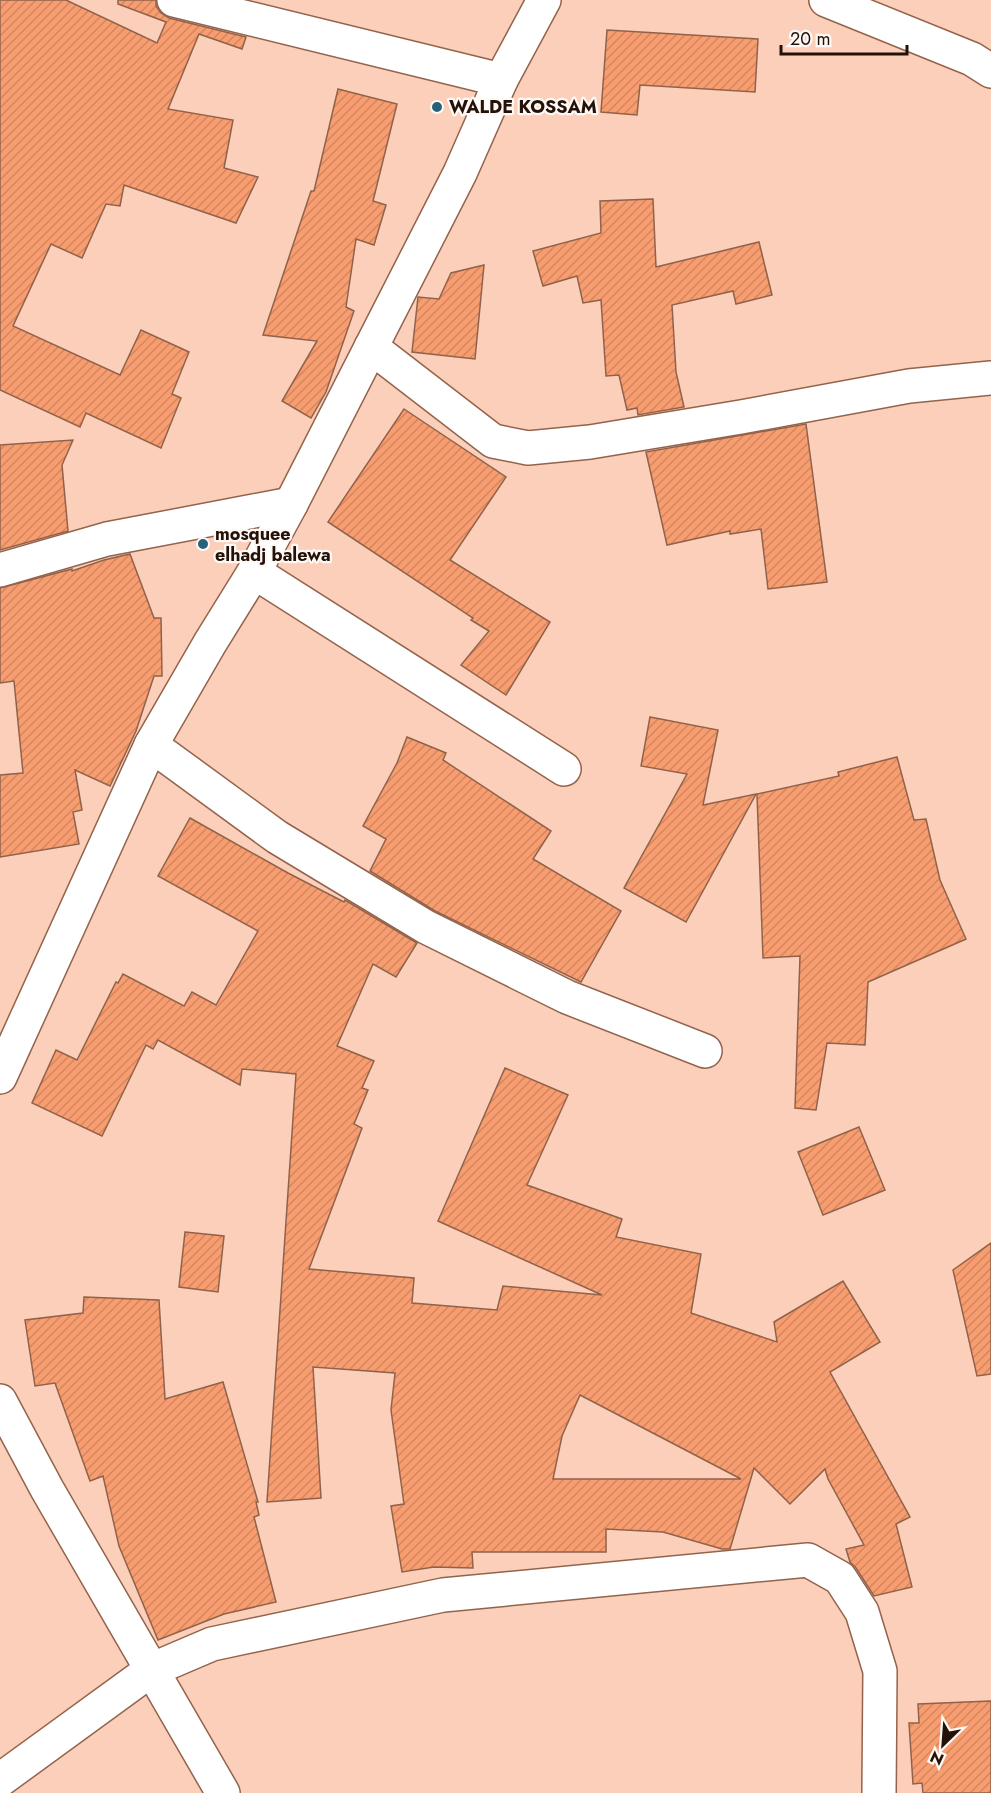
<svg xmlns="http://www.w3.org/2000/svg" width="991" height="1793" font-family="Jost,sans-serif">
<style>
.building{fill:url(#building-hatch);stroke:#91624a;stroke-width:1.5;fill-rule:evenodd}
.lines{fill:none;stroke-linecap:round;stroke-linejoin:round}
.minor-casing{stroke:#93634b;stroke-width:36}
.minor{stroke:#fff;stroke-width:33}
.poi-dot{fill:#26627a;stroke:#fff9f6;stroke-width:2}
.labels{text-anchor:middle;stroke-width:4.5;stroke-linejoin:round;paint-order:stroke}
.poi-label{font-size:18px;font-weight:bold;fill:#241108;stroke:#fff9f6;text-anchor:start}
</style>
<defs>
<pattern id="building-hatch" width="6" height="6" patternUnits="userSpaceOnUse" patternTransform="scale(1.5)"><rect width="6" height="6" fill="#f89d70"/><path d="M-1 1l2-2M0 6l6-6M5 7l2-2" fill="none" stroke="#d48660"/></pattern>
</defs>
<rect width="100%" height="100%" fill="#fbcfba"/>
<g class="building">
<polygon points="0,0 66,0 157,43 166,22 118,4 118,0 156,0 156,6 161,13 169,18 246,37 242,49 199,34 168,109 233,120 224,168 258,177 236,223 124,185 120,206 106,204 82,258 51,244 13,326 120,375 141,330 189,352 172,394 181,398 161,448 86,413 80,427 0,390"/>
<polygon points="607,30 758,39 755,92 640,85 637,115 601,112"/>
<polygon points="338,89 397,104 373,201 386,205 374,245 356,239 346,307 354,311 326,392 311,418 282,401 317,341 263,335 311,191 314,191"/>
<polygon points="653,199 656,267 759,242 772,295 736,304 733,291 672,305 676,372 684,407 638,415 637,408 627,410 619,375 606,376 601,300 583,303 577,276 543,286 533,251 601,233 600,201"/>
<polygon points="484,265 475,359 412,352 418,297 439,299 451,273"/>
<polygon points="404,409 506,477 450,560 550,622 506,695 461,665 489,631 471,620 473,618 328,522"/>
<polygon points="806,424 827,582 768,589 761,529 730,534 730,531 667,545 646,452"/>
<polygon points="73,440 62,465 68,531 0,550 0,445"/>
<polygon points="130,554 154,618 161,618 162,676 154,676 136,731 110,786 75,770 82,810 73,812 79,844 0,857 0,775 23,773 14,681 0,683 0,588 72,569 72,571 104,560"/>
<polygon points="650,717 718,730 703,805 756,794 686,922 624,888 687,774 641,766"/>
<polygon points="407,737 446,753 443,760 551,831 533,859 621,911 581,982 435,911 370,871 386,839 363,826 397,763"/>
<polygon points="897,757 914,820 926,819 940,880 966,939 868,982 865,1045 827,1043 816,1110 795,1108 800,956 763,958 757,794 839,776 838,772"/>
<path d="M190,818L288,873L344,902L345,900L417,943L396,977L373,964L337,1046L374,1061L362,1088L368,1090L354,1124L362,1128L309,1269L414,1278L412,1303L497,1310L503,1286L602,1295L438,1221L505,1068L568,1095L527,1185L622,1219L616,1237L701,1254L691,1313L777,1342L774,1322L843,1281L880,1342L830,1372L910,1517L896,1524L912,1587L874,1596L856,1568L850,1562L846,1549L864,1545L828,1479L825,1469L790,1504L754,1468L730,1549H722L663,1532L606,1529V1552H472L473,1568L434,1567L402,1572L391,1506L404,1504L391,1410L395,1373L313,1367L321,1498L267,1502L296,1074L242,1069L240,1085L158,1040L153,1049L146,1045L102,1136L32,1103L56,1050L77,1060L116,982L118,983L123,974L184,1006L192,992L216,1005L258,931L158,876ZM580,1395L741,1479H553L562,1436Z"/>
<polygon points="859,1127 885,1190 823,1215 798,1152"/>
<polygon points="185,1232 224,1236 218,1292 179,1287"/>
<polygon points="991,1243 991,1374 977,1376 953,1270"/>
<polygon points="84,1297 159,1300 165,1399 223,1382 258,1502 256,1502 259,1515 254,1517 276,1602 224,1614 158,1640 119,1546 103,1476 90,1481 55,1383 35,1386 25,1320 83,1313"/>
<polygon points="991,1701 991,1793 923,1793 922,1783 913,1784 909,1723 919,1723 918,1704"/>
</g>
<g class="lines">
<defs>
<g id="minor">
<polyline points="174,0 501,80"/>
<polyline points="826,0 972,59 991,71"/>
<polyline points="371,347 493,441 528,448 590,442 741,417 909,386 991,378"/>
<polyline points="0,570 107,539 291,504"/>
<polyline points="254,572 564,769"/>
<polyline points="151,745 277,837 426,927 567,997 705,1051"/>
<polyline points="0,1077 151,745 210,643 254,572 291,504 460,173 501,80 544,0"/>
<polyline points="0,1401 47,1489 223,1793"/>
<polyline points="0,1780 151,1670 212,1644 443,1595 808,1560 840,1578 862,1612 880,1671 879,1793"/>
</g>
</defs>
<use href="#minor" class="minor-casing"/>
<use href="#minor" class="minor"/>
</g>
<g class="poi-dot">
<circle cx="437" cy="107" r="6"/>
<circle cx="203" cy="544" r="6"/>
</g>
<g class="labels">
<g class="poi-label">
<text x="449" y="113">WALDE KOSSAM</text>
<text x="215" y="540">mosquee<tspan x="215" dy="21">elhadj balewa</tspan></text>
</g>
</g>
<g transform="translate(943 1745) rotate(205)" stroke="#fff9f6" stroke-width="4.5" paint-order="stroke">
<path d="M0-4.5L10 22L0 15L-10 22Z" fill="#241108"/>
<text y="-9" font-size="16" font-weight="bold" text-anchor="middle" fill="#241108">N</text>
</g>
<path d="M781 45v9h126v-9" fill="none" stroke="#241108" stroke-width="3"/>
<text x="790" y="45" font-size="18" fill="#241108" stroke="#fff9f6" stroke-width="4.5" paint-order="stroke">20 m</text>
</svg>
